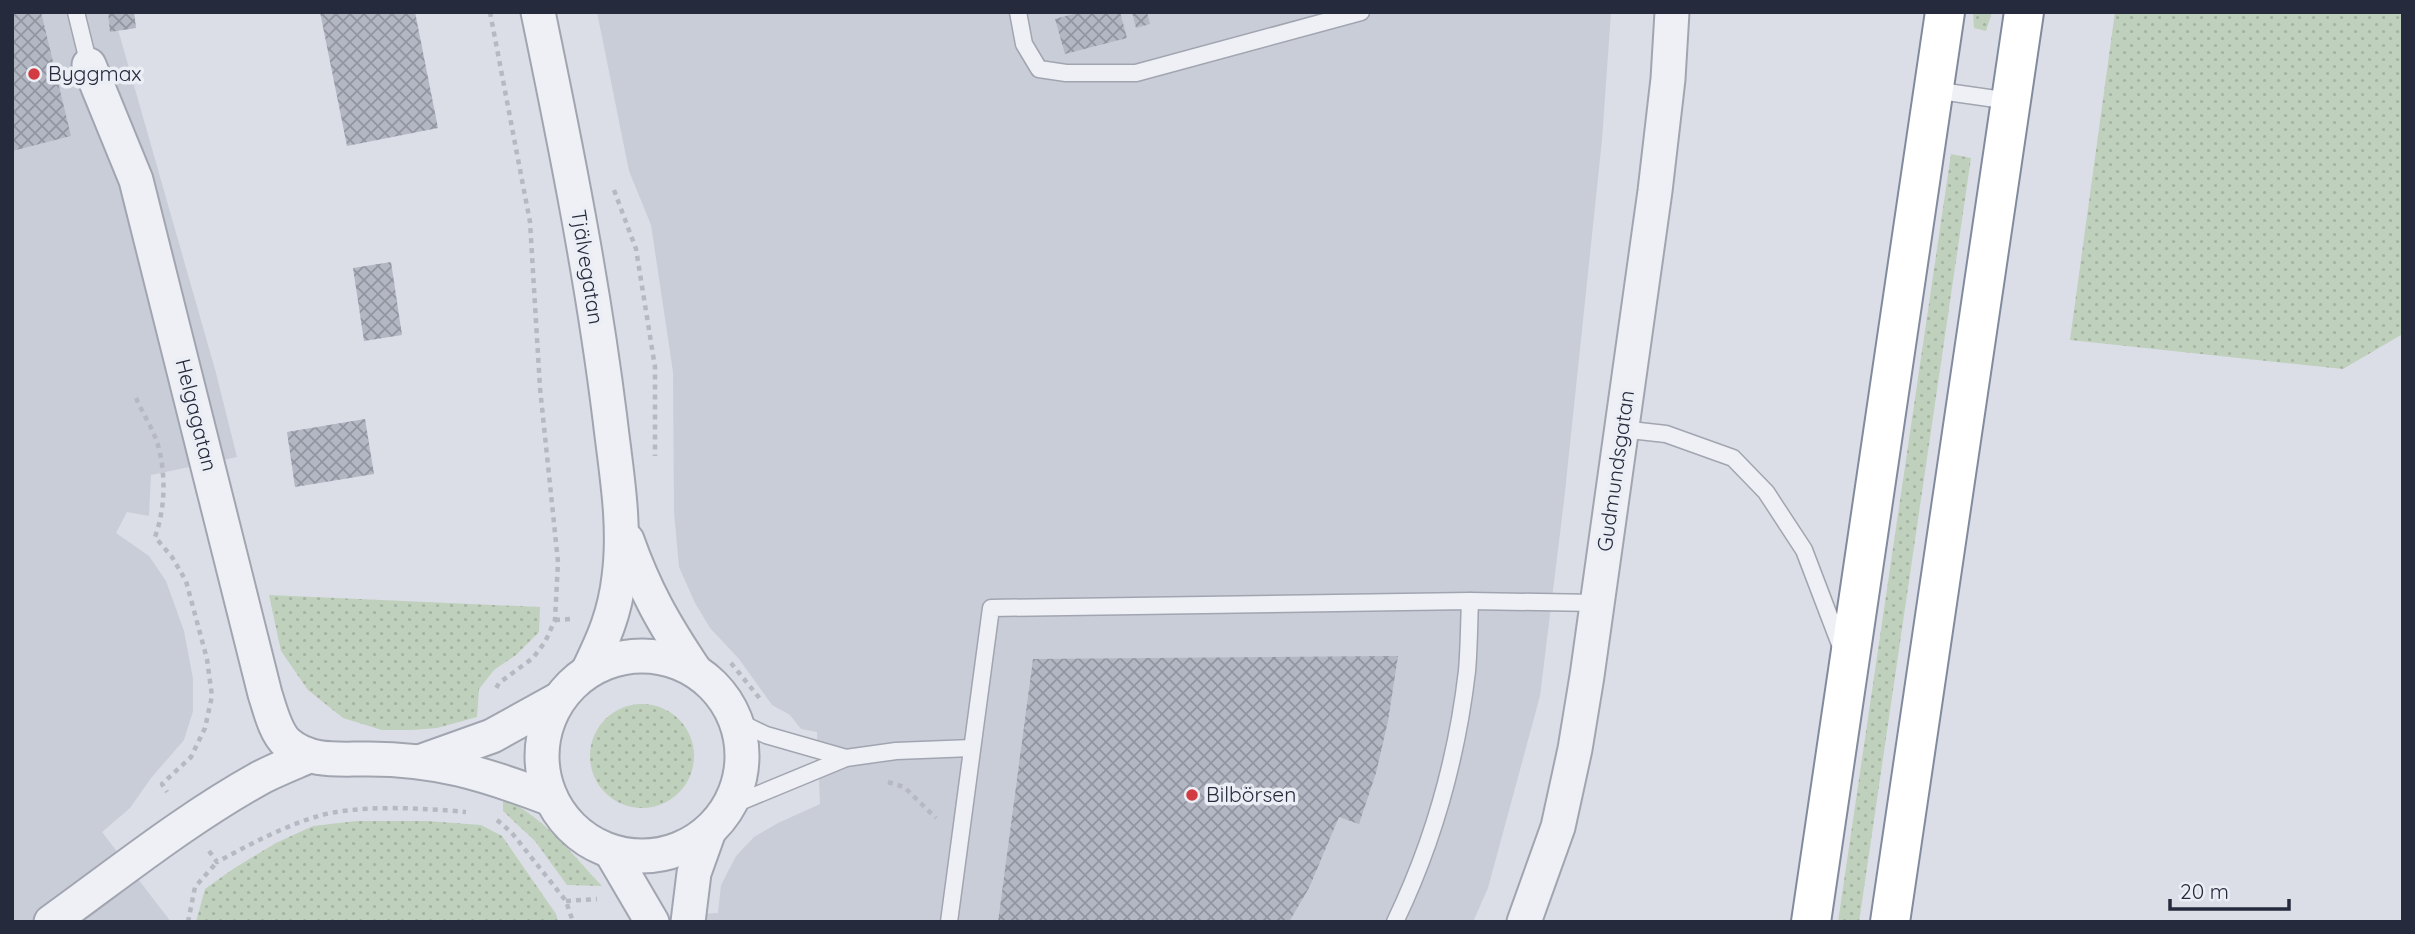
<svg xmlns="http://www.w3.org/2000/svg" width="2415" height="934" font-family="Quicksand,sans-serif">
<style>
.built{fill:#c9cdd8}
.grass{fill:url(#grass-dots)}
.building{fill:url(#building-cross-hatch)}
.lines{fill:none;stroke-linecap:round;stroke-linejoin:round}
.lane-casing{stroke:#a1a5b0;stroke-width:19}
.street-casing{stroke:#a1a5b0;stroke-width:37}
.highway-casing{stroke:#828a9d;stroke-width:42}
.path{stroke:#b6b9c1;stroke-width:4.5;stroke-dasharray:5 5;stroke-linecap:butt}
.lane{stroke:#eef0f5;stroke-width:16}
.street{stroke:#eef0f5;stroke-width:33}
.highway{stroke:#fff;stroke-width:38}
.poi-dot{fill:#d13b41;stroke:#ebeef4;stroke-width:2.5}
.labels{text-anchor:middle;stroke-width:7;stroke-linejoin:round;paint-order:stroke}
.poi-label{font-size:21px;fill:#252b3d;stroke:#ebeef4;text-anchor:start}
.street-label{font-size:21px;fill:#252b3d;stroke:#ebeef4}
</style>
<defs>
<pattern id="grass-dots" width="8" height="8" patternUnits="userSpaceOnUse" patternTransform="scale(1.75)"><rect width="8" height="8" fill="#bfd0bc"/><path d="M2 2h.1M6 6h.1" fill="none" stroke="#a4b3a2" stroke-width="1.8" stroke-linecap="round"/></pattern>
<pattern id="building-cross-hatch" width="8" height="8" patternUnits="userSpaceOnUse" patternTransform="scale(1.75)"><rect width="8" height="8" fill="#b3b7c3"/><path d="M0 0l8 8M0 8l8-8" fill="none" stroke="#9195a0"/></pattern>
</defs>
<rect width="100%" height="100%" fill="#dbdee6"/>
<g class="built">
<polygon points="12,12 113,12 216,373 237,457 151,475 149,516 127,512 116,533 149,556 166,581 184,631 193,679 193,711 184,740 151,778 130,808 102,832 171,922 12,922"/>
<polygon points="597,12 1611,12 1602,140 1564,501 1540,696 1488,888 1473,922 700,922 699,914 718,913 721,885 736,856 754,837 778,823 820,804 817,732 801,729 790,715 772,705 739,659 710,628 695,603 679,567 674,512 673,372 651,225 629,171"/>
</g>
<g class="grass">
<polygon points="1973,12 1992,12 1986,31 1974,28"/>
<polygon points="2115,12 2403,12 2403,333 2401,335 2343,369 2070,340"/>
<polygon points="1951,154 1971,158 1859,922 1838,922"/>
<polygon points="269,595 540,607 539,632 516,655 494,670 479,689 477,717 437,728 412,730 382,730 343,718 308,690 281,651"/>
<circle cx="642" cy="756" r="52"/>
<path d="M503,798C544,817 572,854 602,886L567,885L535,841L503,811Z"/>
<polygon points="357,821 427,821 481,825 502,836 556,914 558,922 196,922 205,889 233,869 276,843 313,826"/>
</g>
<g class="building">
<polygon points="12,12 41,12 71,136 12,151"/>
<polygon points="108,12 134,12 136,28 110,32"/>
<polygon points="320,12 415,12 438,128 347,146"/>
<polygon points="1080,12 1120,12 1127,38 1065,54 1055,19"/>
<polygon points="1132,12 1147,12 1150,24 1136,28"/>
<polygon points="391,262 402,335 364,341 353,268"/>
<polygon points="365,419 374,474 295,487 287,432"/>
<polygon points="1398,656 1388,721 1376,773 1359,824 1339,817 1309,888 1289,922 998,922 1033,659"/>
</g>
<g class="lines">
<defs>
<g id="lane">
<polyline points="76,12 89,65"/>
<polyline points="1018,12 1024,44 1039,69 1066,73 1136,73 1361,12"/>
<polyline points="1933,90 2010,101"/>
<polyline points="1621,429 1666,434 1733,458 1766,492 1804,550 1841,647"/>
<polyline points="1470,601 1597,603"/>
<polyline points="737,721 766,735 846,758"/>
<polyline points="730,806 846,758 896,751 972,748"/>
<path d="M949,922L991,608L1470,601C1469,624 1469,648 1467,671C1457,757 1433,843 1395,922"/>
</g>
<g id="street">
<path d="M538,12C566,147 593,282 610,419C616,471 626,524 619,577C615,613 604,638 588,671"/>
<path d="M89,65L136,180L265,694C270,709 275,732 287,743C308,762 337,759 363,759C435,758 485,774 551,799"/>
<path d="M627,540C645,591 664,624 694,669"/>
<circle cx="642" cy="756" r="100"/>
<polyline points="422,761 492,736 559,699"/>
<polyline points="611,852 652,922"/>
<path d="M51,922C119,873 186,819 260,778C275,770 293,763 309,756"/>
<polyline points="688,922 694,873 709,831"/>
<polyline points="1524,922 1558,827 1575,749 1587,676 1655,191 1668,79 1672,12"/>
</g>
<g id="highway">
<polyline points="1811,922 1945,12"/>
<polyline points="1890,922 2024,12"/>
</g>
</defs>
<use href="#lane" class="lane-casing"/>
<use href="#street" class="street-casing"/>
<use href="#highway" class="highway-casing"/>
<g class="path">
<polyline points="490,12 530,222 540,388 558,562 555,620 545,642 533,658 499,683 494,692"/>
<polyline points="614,190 636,249 655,367 655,456"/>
<path d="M136,398C143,414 155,432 159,449C166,478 165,509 155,537L172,557L186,581L207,659L212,696L205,728L191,757L162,784L167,792"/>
<polyline points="555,620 572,619"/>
<polyline points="731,663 761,700"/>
<polyline points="888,782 904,787 936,818"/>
<polyline points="497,820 512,833 566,901 573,922"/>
<path d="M209,851L217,862C249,845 280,828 315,817C356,804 423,808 466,812"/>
<polyline points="566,901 597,899"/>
<polyline points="188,922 195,887 217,862"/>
</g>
<use href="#lane" class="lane"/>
<use href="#street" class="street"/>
<use href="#highway" class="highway"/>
</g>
<g class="poi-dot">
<circle cx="34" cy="74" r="7"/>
<circle cx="1192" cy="795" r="7"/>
</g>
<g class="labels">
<g class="poi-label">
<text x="48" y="81">Byggmax</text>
<text x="1206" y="802">Bilbörsen</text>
</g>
<g class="street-label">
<text transform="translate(587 267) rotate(81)" y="7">Tjälvegatan</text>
<text transform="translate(196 415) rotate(76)" y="7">Helgagatan</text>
<text transform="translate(1616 471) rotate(-82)" y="7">Gudmundsgatan</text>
</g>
</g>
<rect width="2415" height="934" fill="none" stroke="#252b3d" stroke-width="28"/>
<path d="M2170 899v10h119v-10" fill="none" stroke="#252b3d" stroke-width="3.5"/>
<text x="2180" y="899" font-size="21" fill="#252b3d" stroke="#ebeef4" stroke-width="5" paint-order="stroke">20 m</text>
</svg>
